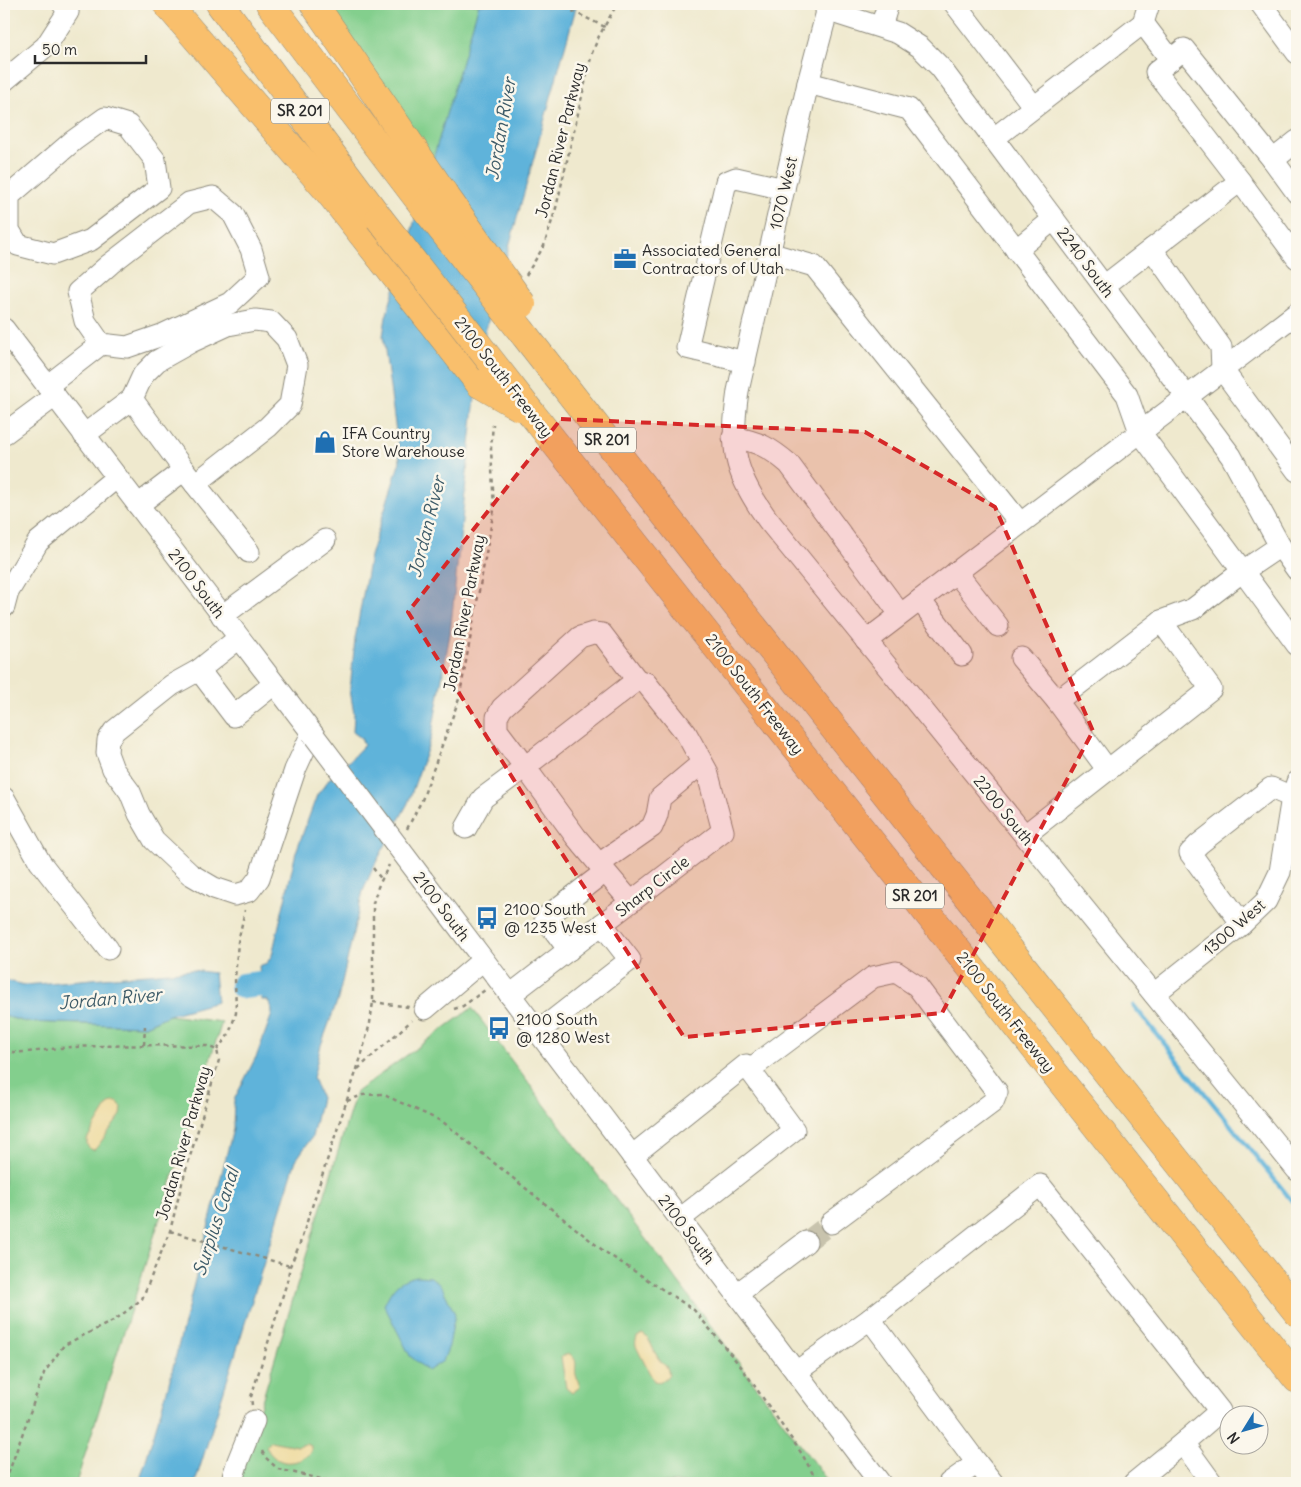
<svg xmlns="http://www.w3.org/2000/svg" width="1301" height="1487" font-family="Delius,sans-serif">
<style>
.green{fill:#83cf8d;stroke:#577d5c}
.sand{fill:#eeda9e;stroke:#8c8264}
.water{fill:#5eb3da;stroke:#446f82}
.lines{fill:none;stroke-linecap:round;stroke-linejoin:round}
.stream{stroke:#5eb3da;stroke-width:4.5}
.river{stroke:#5eb3da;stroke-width:26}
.minor-tunnel{stroke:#c8c3ad;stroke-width:21;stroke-dasharray:21 11;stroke-linecap:butt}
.minor-casing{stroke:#8d8a7c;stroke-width:23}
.highway-casing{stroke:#8d8a7c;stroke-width:29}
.path{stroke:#8d8a7c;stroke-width:2.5;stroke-dasharray:4 4;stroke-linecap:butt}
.minor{stroke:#fff;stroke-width:21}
.highway{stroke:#f9bf6c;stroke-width:28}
.minor-bridge-casing{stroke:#8d8a7c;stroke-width:23;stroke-linecap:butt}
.highway-bridge-casing{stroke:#8d8a7c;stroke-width:29;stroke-linecap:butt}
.minor-bridge{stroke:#fff;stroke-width:21}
.highway-bridge{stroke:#f9bf6c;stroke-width:28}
.marked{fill:#d62828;fill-opacity:0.2;stroke:#d62828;stroke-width:4;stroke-dasharray:10 6;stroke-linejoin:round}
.labels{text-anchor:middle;stroke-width:5;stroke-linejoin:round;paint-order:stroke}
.shield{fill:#fbf7ec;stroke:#696865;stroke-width:1}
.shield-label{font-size:15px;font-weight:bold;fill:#2b2b2b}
.street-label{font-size:16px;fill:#2b2b2b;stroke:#fbf7ec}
.poi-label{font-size:16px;fill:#2b2b2b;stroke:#fbf7ec;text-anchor:start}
.water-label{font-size:18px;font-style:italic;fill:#3d5b68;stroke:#fbf7ec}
</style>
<rect width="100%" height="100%" fill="#fbf7ec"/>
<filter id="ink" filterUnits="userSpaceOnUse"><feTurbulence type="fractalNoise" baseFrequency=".02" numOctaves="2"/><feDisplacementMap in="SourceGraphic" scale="10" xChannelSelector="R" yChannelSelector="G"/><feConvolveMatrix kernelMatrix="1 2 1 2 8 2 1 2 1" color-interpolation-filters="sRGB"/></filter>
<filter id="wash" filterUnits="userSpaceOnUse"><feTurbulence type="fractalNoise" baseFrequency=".0096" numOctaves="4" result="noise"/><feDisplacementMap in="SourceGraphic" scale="20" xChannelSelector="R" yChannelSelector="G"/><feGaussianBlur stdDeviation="1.12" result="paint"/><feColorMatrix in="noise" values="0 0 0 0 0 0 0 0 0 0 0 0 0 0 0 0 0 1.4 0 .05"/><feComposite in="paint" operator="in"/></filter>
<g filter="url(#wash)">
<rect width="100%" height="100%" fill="#efe9ce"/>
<g class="green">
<polygon points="328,4 481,4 451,185"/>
<polygon points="472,1008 829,1483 237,1483 356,1092"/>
<polygon points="169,1015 222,1022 76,1483 4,1483 4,1016 26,1022 145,1026"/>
</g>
<g class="sand">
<polygon points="113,1102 118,1102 122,1108 121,1115 97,1147 94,1150 90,1149 87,1145 87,1139 108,1105"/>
<path d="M643,1334C654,1342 653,1358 667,1367L669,1375L661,1382L654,1381C651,1376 637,1349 636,1346C635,1342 636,1341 637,1337Z"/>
<path d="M568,1353C580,1360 574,1366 576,1375C577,1379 579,1383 580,1387L572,1393L566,1388L561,1357Z"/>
<path d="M270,1441L297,1446L306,1444L311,1446V1452C297,1467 274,1466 266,1446Z"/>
</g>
<g class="water">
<path d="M479,4H577L480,350L450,634L431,738L408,803L373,868L363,891L338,999L321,1045L313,1078L321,1098L312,1137L296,1160L195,1483H139L168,1387L233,1129L234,1100L257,1055L272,1014C272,1008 271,1005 267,1000H262L259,966L267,963L272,955L296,852L317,795L331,777L350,760L364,745L361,738L353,732L354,714L350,690L355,639L370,556L400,461L383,336L386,317Z"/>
<polygon points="192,970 214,973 217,1002 169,1015 145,1026 26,1022 4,1016 4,980 25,985"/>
<path d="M417,1276L431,1277L442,1287L455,1314L449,1346L443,1361L428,1371L410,1356L384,1305C392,1288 397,1280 417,1276Z"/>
</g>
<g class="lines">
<polyline class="stream" points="1134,1006 1292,1201"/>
<polyline class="river" points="243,986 261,984 296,976"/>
</g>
</g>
<g filter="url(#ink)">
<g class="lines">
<polyline class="minor-tunnel" points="806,1242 831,1223"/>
<defs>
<g id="minor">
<path d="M829,4L808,83L738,391C730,448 733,472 768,520L1297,1170"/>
<polyline points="955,4 1034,107"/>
<polyline points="1261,4 1297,53"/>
<polyline points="826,10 898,33 920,47 940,67 1231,456 1280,546 1297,570"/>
<polyline points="1143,23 1171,60"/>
<polyline points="881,27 888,4"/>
<polyline points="4,81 46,46 68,12 63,4"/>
<polyline points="808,83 909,109 1127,395 1140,432 1297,645"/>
<polygon points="105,118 128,125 155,160 159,188 91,240 53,254 18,245 9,230 9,196 73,141"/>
<polyline points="993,139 1143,23 1149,4"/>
<polyline points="1297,141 1273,160 1297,193"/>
<polyline points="1240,181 1156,72 1184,49 1273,160"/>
<polyline points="1152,249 1221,347 1222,369 1297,471"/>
<polyline points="1016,250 1054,219"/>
<polyline points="769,253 814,266 1020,523"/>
<polyline points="1104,286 1240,181 1297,258"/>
<polyline points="4,329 312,733 295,770 259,878 249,891 235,895 214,888 190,874 154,840 139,814 130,792 113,769 107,753 108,740 114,731 172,685 199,670 239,638"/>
<polyline points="745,362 687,348 726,182 736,178 784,189"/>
<polyline points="47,386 101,344 127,347 162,335 230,303 259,276 251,249 233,214 213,197 189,203 110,264 78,292 85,321 101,344"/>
<polyline points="132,399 143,375 157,361 191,342 228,325 255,320 271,322 287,339 297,365 290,405 268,427 195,484"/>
<polyline points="4,432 5,433 55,396"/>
<polyline points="84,435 132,399 184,470"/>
<path d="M733,437C759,442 769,447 789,464L900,614"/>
<polyline points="138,505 184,470 249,552"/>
<polyline points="956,572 998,626"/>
<polyline points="920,600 962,655"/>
<polyline points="4,607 8,592 38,542 117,477"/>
<polyline points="222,616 325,540"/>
<polyline points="866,641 1297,313"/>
<polyline points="1021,658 1057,701"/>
<polyline points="199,670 234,716 274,684"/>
<polyline points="1107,769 1057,701 1161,621"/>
<polyline points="4,798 40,862 108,949"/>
<polyline points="466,828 483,798 525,767 497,730 497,717 502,708 580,637 593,633 602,634 637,680"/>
<polyline points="1025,835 1211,689 1161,621 1193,609 1243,571 1280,546"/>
<polyline points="599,864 652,827 657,815 660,798 702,763"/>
<polyline points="423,880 880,1483"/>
<polyline points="1242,924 1190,853 1199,844 1271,788 1292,797"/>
<polyline points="569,950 545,918 605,872"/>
<polyline points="1154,994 1242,924 1266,901 1280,872 1292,797 1297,782"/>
<polyline points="510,995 723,831 707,771 686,733 646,683 637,680 525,767 576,837 631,902"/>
<polyline points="425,1009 483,960"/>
<polyline points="538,1032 630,960 602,924"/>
<polyline points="749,1070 873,977 896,972 917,986 997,1092 993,1102 831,1223"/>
<polyline points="632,1156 746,1065 794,1130 680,1219"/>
<polyline points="737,1294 806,1242"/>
<polyline points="870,1319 1040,1185 1220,1411 1183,1443 1212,1483"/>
<polyline points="796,1372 870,1319 977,1463"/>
<polyline points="231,1483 238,1461 254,1421"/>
<polyline points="949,1483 977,1463 993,1483"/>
<polyline points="1134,1483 1183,1443"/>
</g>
<g id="highway">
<polyline points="167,4 329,192 480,384"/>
<polyline points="220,4 379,218"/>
<polyline points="270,4 425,208"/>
<polyline points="314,4 444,194"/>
<polyline points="523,333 691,548 1297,1312"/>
<polyline points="532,414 1297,1379"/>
</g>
</defs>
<use href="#minor" class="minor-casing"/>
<use href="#highway" class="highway-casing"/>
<g class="path">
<polyline points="558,4 605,27"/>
<polyline points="526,275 544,246 556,208 592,53 599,36 617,4"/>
<polyline points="407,829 422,800 459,699 494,510 491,448 493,424"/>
<polyline points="373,868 382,880"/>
<polyline points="373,1002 409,1007"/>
<polyline points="454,1009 463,1006 485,990"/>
<polyline points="144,1045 145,1026"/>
<polyline points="217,1050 229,1034 236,1013 235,978 238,942 245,910"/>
<path d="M4,1051C26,1055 50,1048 73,1047C117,1045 162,1045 207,1046L217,1050L219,1060L182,1183L170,1231L142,1299L115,1320L64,1345L44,1373L5,1483"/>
<polyline points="358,1069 412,1020"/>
<polyline points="347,1101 363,1095 382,1094 443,1122 605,1252 694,1310 742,1368 802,1454 818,1483"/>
<polyline points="170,1231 290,1266"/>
<polyline points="252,1405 251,1397 287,1282 290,1266 299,1246 361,1057 370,1023 373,1002 373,903 378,887 389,865"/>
<polyline points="262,1451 265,1457 278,1469 338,1483"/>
</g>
<use href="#minor" class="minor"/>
<use href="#highway" class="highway"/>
<defs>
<polyline id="minor-bridge" points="312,733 423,880"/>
<g id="highway-bridge">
<polyline points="444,194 522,304"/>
<polyline points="425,208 523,333"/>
<polyline points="379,218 532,414"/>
<polyline points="480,384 520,407"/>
</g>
</defs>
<use href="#minor-bridge" class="minor-bridge-casing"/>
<use href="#highway-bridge" class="highway-bridge-casing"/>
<use href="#minor-bridge" class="minor-bridge"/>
<use href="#highway-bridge" class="highway-bridge"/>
</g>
</g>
<path class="marked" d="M561,419L865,432L995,507L1093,731L942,1013L684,1037L531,807L408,612Z"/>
<defs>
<symbol id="office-bare" viewBox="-9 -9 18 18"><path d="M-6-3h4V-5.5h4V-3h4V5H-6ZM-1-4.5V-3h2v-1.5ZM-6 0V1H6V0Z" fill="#1f6fb2" stroke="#fbf7ec" stroke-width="2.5" paint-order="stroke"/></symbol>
<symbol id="shop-bare" viewBox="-9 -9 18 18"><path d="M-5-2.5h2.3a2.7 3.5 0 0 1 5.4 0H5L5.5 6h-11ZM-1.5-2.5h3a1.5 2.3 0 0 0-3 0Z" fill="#1f6fb2" stroke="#fbf7ec" stroke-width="2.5" paint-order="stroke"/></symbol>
<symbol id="bus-bare" viewBox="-9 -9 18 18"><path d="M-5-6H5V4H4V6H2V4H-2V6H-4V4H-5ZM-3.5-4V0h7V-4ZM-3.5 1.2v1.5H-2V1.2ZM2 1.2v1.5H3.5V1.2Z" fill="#1f6fb2" stroke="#fbf7ec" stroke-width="2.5" paint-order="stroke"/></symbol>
</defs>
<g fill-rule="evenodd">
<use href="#office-bare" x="609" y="243" width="32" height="32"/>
<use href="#shop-bare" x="309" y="426" width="32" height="32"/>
<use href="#bus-bare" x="471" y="902" width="32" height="32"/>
<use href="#bus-bare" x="483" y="1012" width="32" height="32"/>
</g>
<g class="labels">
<g class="shield">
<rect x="271" y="98.5" width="58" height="25" rx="4"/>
<rect x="578" y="427.5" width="58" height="25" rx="4"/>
<rect x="886" y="883.5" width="58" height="25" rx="4"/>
</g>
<g class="shield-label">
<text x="300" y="116">SR 201</text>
<text x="607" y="445">SR 201</text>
<text x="915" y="901">SR 201</text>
</g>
<g class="street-label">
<text transform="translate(560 140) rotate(-76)" y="6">Jordan River Parkway</text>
<text transform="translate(783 193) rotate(-77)" y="6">1070 West</text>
<text transform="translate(1086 262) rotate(53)" y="6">2240 South</text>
<text transform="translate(504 377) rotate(52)" y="6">2100 South Freeway</text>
<text transform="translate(197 583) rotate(53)" y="6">2100 South</text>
<text transform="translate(464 613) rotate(-79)" y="6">Jordan River Parkway</text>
<text transform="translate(755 694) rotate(52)" y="6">2100 South Freeway</text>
<text transform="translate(1004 810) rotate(51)" y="6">2200 South</text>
<text transform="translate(652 886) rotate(-38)" y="6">Sharp Circle</text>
<text transform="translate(442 906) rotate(53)" y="6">2100 South</text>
<text transform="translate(1234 927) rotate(-41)" y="6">1300 West</text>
<text transform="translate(1006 1012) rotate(52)" y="6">2100 South Freeway</text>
<text transform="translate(183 1143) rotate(-74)" y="6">Jordan River Parkway</text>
<text transform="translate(687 1229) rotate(53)" y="6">2100 South</text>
</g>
<g class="poi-label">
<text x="642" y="256">Associated General<tspan x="642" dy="18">Contractors of Utah</tspan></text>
<text x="342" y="439">IFA Country<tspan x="342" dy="18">Store Warehouse</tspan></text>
<text x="504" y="915">2100 South<tspan x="504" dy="18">@ 1235 West</tspan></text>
<text x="516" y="1025">2100 South<tspan x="516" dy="18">@ 1280 West</tspan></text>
</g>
<g class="water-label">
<text transform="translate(501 129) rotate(-80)" y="6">Jordan River</text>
<text transform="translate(427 527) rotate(-76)" y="6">Jordan River</text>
<text transform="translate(110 999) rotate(-5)" y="6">Jordan River</text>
<text transform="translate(216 1222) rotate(-72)" y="6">Surplus Canal</text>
</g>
</g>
<rect width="1301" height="1487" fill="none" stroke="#fbf7ec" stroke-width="20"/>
<g transform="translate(1244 1430) rotate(233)"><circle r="24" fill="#fbf7ec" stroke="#a8a59f"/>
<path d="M0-4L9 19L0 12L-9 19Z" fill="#1f6fb2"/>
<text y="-8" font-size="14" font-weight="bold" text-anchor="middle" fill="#2b2b2b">N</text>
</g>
<path d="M35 55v8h111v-8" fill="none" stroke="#2b2b2b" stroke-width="2.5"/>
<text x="42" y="55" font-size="15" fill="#2b2b2b" stroke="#fbf7ec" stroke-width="4" paint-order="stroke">50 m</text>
</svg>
